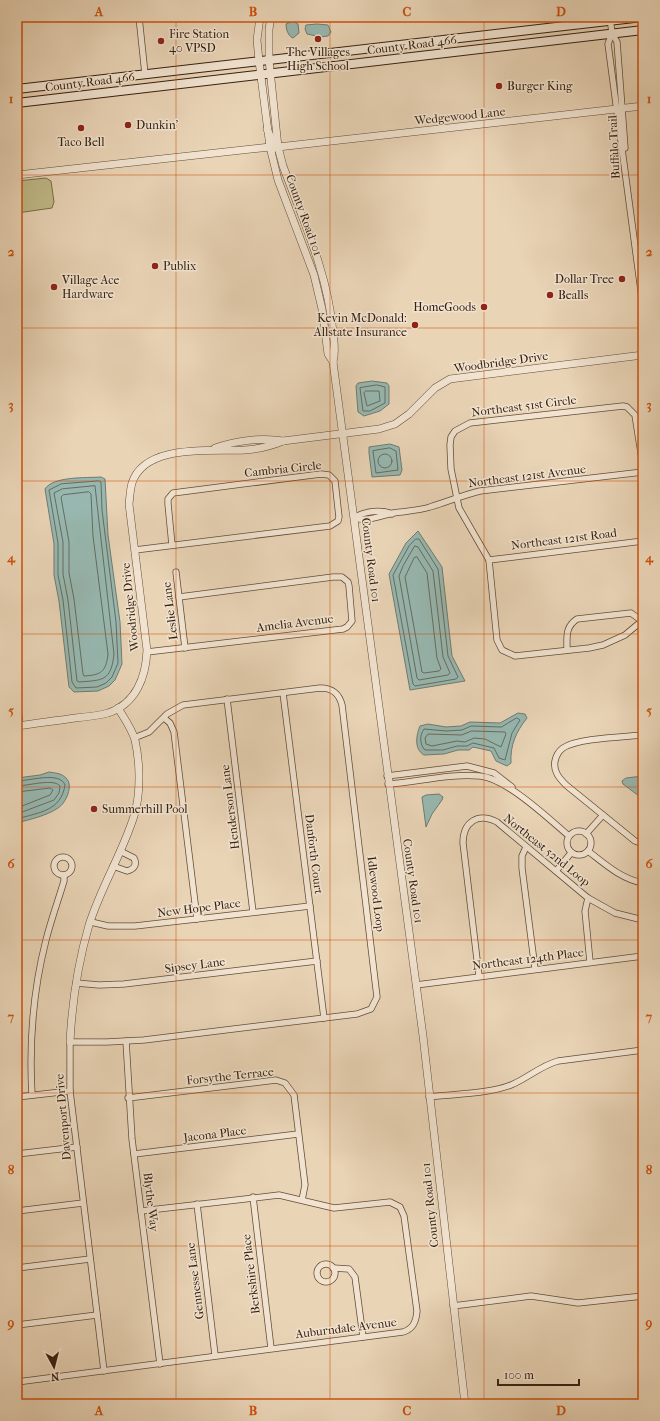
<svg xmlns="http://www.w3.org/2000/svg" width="660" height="1421" font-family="'IM FELL French Canon',serif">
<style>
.green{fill:#bfba88;stroke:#7a6d4c}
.water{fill:#97b8b1;stroke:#707b70}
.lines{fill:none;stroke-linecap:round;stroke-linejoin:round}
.shore{stroke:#666c60;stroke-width:1}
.minor-casing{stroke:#634d39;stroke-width:7}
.tertiary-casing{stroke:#634d39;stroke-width:8}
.secondary-casing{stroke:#36200f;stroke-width:10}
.minor{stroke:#f1e3d0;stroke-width:5.5}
.tertiary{stroke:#f1e3d0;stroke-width:7}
.secondary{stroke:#f1e3d0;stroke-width:8}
.grid{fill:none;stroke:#cd500c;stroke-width:1;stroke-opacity:0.55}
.poi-dot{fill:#8f2418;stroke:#f1e3d0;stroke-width:1.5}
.labels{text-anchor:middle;stroke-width:3;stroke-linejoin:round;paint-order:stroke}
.poi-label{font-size:12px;fill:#36200f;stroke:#f1e3d0;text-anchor:start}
.street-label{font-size:12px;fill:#36200f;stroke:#f1e3d0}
.neatline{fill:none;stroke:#cd500c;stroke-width:1.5}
.grid-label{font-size:13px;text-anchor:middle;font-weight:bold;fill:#cd500c}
</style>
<rect width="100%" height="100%" fill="#e9d4b6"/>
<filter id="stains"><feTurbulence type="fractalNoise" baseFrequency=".005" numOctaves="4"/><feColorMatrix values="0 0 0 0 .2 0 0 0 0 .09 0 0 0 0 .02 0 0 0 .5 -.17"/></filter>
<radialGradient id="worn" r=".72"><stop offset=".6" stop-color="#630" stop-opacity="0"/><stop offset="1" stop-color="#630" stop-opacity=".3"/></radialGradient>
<polygon class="green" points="46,178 51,181 54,202 52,208 17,213 17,181"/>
<g class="water">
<path d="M293,21L298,24L299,33L293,38C288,36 286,29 286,24Z"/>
<polygon points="317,24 328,25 331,32 328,36 321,37 307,34 305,29 306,25"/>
<polygon points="372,381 387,383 389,386 389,404 380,411 364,416 358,412 356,386 358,383"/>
<polygon points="390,444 399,447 402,470 400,475 372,477 369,453 369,447"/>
<path d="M101,477L105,479L108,535L120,622L122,664L115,680L109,686L98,691L74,692L69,687L59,601L54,575V544L45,489C53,476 87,478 101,477Z"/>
<polygon points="418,531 442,567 452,656 465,681 410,690 389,574 406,543"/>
<path d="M518,713L525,714L527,718C516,732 510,745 511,763L507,766L496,761L491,751L473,747L469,750H458L444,754L424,755C414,749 416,736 420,726L428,724L446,727L461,726L470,722L500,723Z"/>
<path d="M49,772C55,773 61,773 66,778C74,785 66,803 58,808C46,816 31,819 17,823V778L40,775Z"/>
<polygon points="643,776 643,799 623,784 622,781 626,778"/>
<polygon points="439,794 443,797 442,800 432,814 426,827 422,797 426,795"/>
</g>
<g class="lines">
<g class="shore">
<polygon points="377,385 385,387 385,403 370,411 363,411 360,388"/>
<polygon points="366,391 379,391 380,401 367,406 364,393"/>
<polygon points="390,448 396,451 398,470 376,473 373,451"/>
<circle cx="385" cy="461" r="7"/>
<polygon points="99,481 101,482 102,510 116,622 118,663 112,677 106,683 97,687 76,688 72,682 63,600 58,575 58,543 49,490 61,484"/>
<path d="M95,486L114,654C111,682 102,680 79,682L77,681L68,600L63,574V542L54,493L62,489Z"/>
<path d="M89,492L91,494L93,536L108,654C106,672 101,675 84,676L83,674L74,599L69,573V542L61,497L63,495Z"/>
<polygon points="416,539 419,539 438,569 448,656 458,677 456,679 415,686 413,684 393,575 409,546"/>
<polygon points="415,546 418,547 433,571 443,657 450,673 448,675 419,680 417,678 399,576 403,566"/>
<polygon points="417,557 427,573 437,658 441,669 439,671 424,673 422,672 405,577 414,558"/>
<path d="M517,718L520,720L512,733L505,760L499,758L494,748L473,743L467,746H457L443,750H425C420,745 419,736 424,729L446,731L462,730L471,726L501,727Z"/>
<polygon points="472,731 505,732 506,734 501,747 485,739 474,738 465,742 457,741 432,746 426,744 425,738 428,734 461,735"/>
<path d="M17,781C29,781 60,771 65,785C61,811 40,812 17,819"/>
<path d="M17,786C27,786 54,778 60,786L59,793L54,800L17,814"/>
<polyline points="17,792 50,788 53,790 50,795 17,808"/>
</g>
<defs>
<g id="minor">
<polyline points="139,17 145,74"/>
<polyline points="610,18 612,33 617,42 625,148"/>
<polyline points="612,33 608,44 643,306"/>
<polyline points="643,466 635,415 627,407 623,406 470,423 455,431 451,437 450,445 451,469 459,508 489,560 497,640 502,650 515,656 589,648 603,645 625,635 643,620"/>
<path d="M354,518C368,522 380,516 393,513C405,511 418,511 430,507C447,502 463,495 480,491L643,472"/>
<path d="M354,518C364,511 382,509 392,514"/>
<polyline points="135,550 330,526 338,521 339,517 335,481 329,475 321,474 173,493 168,499 168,504 172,545"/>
<polyline points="489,560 643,541"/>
<polyline points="176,572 185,648"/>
<path d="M567,650C567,637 565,627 577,619L631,613L642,621"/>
<polyline points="147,652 343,629 347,627 352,621 349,586 348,582 342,577 333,577 179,597"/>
<polyline points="283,693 324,1018"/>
<polyline points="227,699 253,912"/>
<polyline points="17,702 20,725"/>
<polyline points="164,718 170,723 174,732 197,919"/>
<path d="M643,735C624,737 577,738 563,748C559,751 556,756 555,761C553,771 559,778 566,785L635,841L643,844"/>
<polyline points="387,776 467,766 494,773 512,787"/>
<path d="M388,784C418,782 450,773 480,776C506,778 549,819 569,836"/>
<circle cx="579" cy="843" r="12"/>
<polyline points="586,834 603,815"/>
<polyline points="526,847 522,856 522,868 535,969"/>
<path d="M588,851C605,864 621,879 643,883"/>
<circle cx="63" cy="866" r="9"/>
<path d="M113,866L127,871C135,869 137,864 134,858L120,851"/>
<polyline points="556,871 571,853"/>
<polyline points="588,898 585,911 590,962"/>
<polyline points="91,922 108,926 135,926 310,906"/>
<path d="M479,976L463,843C463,822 478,812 497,822L588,898L615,913L643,920"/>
<polyline points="76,983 99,985 124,984 317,961"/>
<polyline points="416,985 643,956"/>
<polyline points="126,1041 132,1139 160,1364"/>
<path d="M32,1095C29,1043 33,991 46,940C51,920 58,901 64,881V875"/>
<polyline points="17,1097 70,1091"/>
<path d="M429,1097C454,1094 488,1094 511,1085C528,1078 540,1066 558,1061L643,1050"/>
<polyline points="128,1098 276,1080 285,1083 294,1095 305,1185 302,1200"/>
<polyline points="17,1154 77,1147"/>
<polyline points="134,1154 298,1134"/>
<polyline points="253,1197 271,1348"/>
<polyline points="197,1204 215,1355"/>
<polyline points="17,1211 83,1203"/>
<circle cx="326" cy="1273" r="9"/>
<polyline points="17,1268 90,1259"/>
<polyline points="333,1268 349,1269 355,1277 363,1337"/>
<polyline points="453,1306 531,1296 578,1303 643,1296"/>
<polyline points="17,1325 97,1315"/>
<path d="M104,1371L70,1091V1042H107L144,1040L357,1014L371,1009L377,997L342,705C339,693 332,688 320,688L183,705L167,714L149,732L134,738"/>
<path d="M17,1382L403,1332C413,1329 416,1322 417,1311L404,1216L400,1207L390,1202L334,1208L279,1195L141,1211"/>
</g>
<g id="tertiary">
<polyline points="260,17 257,40 259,61 270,147 278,180 314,275 322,309 328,354 333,362"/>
<path d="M271,17L269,29V60L278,147L283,166C303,220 328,274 333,332C334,342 336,352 333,362L423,1036L465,1404"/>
<polyline points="267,129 273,142 278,147 643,106"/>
<polyline points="17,175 261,148 270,147 273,149"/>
<path d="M215,448C235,441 262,437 283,441"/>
<path d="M17,726C36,723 55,721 75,718C86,717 97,716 108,713C136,704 146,677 147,650L129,504C130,497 130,490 132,483C145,443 212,452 245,450C258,449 271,446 283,441L379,429L395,424L409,414L435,388L450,379L643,355"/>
<path d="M70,1042C72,1003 78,963 89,925C101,887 122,854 134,816C141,794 140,762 135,740C132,729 124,718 118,708"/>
</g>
<g id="secondary">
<polyline points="17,89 643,17"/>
<polyline points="17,103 643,30"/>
</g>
</defs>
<use href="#minor" class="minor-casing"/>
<use href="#tertiary" class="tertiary-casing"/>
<use href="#secondary" class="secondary-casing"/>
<use href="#minor" class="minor"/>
<use href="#tertiary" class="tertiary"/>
<use href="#secondary" class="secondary"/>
</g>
<path class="grid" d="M176,17V1404M330,17V1404M484,17V1404M17,175H643M17,328H643M17,481H643M17,634H643M17,787H643M17,940H643M17,1093H643M17,1246H643"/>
<g class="poi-dot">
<circle cx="318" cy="39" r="4"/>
<circle cx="161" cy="41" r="4"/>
<circle cx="499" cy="86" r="4"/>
<circle cx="128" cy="125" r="4"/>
<circle cx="81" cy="128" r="4"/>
<circle cx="155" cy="266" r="4"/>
<circle cx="622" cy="279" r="4"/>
<circle cx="54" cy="287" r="4"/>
<circle cx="550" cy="295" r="4"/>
<circle cx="484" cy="307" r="4"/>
<circle cx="415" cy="325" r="4"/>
<circle cx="94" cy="809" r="4"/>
</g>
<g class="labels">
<g class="poi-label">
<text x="169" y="38">Fire Station<tspan x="169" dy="14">40 VPSD</tspan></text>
<text x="318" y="56" text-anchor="middle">The Villages<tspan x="318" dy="14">High School</tspan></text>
<text x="507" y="90">Burger King</text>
<text x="136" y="129">Dunkin'</text>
<text x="81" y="146" text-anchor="middle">Taco Bell</text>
<text x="163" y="270">Publix</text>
<text x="614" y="283" text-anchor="end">Dollar Tree</text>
<text x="62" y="284">Village Ace<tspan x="62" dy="14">Hardware</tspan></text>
<text x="558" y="299">Bealls</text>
<text x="476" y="311" text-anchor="end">HomeGoods</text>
<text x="407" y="322" text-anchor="end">Kevin McDonald:<tspan x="407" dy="14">Allstate Insurance</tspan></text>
<text x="102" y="813">Summerhill Pool</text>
</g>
<g class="street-label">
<text transform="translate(412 45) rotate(-7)" y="4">County Road 466</text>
<text transform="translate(90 82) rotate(-7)" y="4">County Road 466</text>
<text transform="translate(460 116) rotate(-6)" y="4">Wedgewood Lane</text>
<text transform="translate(614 147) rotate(-93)" y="4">Buffalo Trail</text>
<text transform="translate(304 215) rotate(70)" y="4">County Road 101</text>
<text transform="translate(501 362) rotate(-8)" y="4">Woodbridge Drive</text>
<text transform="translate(524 406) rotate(-7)" y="4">Northeast 51st Circle</text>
<text transform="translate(283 469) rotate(-6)" y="4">Cambria Circle</text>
<text transform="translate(527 476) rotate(-7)" y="4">Northeast 121st Avenue</text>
<text transform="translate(564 539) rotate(-7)" y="4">Northeast 121st Road</text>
<text transform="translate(371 560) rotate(83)" y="4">County Road 101</text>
<text transform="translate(130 607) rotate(-96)" y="4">Woodridge Drive</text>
<text transform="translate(170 611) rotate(-97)" y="4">Leslie Lane</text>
<text transform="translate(295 623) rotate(-7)" y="4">Amelia Avenue</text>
<text transform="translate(230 807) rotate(-97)" y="4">Henderson Lane</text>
<text transform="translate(547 850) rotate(39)" y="4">Northeast 52nd Loop</text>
<text transform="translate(314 854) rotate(83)" y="4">Danforth Court</text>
<text transform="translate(413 881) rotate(82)" y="4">County Road 101</text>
<text transform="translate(376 894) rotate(83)" y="4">Idlewood Loop</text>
<text transform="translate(199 908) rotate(-7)" y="4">New Hope Place</text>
<text transform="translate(528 959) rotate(-7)" y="4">Northeast 124th Place</text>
<text transform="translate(195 965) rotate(-7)" y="4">Sipsey Lane</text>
<text transform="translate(230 1076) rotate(-6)" y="4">Forsythe Terrace</text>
<text transform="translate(63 1117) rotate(-95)" y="4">Davenport Drive</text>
<text transform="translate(215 1134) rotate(-7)" y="4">Jacona Place</text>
<text transform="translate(151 1202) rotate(83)" y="4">Blythe Way</text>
<text transform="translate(430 1205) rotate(-96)" y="4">County Road 101</text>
<text transform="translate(251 1274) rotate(-97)" y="4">Berkshire Place</text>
<text transform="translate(195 1281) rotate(-97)" y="4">Gennesse Lane</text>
<text transform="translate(346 1328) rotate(-7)" y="4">Auburndale Avenue</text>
</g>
</g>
<rect width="660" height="1421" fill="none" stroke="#e9d4b6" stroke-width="44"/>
<g transform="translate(54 1367) rotate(173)" stroke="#f1e3d0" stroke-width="3" paint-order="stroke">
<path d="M0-3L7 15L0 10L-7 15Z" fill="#36200f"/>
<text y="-6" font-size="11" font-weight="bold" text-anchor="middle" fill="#36200f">N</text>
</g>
<path d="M498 1379v6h81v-6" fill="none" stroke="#36200f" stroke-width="2"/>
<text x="504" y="1379" font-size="12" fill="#36200f" stroke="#f1e3d0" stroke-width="3" paint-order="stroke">100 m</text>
<rect x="22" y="22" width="616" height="1377" class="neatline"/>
<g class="grid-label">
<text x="99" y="16">A</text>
<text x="253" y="16">B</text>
<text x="407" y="16">C</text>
<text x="561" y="16">D</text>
<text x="11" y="103">1</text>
<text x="649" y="103">1</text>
<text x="11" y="256">2</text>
<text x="649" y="256">2</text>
<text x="11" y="409">3</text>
<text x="649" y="409">3</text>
<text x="11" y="562">4</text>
<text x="649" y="562">4</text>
<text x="11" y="715">5</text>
<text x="649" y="715">5</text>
<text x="11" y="868">6</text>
<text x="649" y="868">6</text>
<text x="11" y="1021">7</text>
<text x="649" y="1021">7</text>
<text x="11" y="1174">8</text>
<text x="649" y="1174">8</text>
<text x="11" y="1327">9</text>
<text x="649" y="1327">9</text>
<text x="99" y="1415">A</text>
<text x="253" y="1415">B</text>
<text x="407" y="1415">C</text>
<text x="561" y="1415">D</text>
</g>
<rect width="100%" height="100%" filter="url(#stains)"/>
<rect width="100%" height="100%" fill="url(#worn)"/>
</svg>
